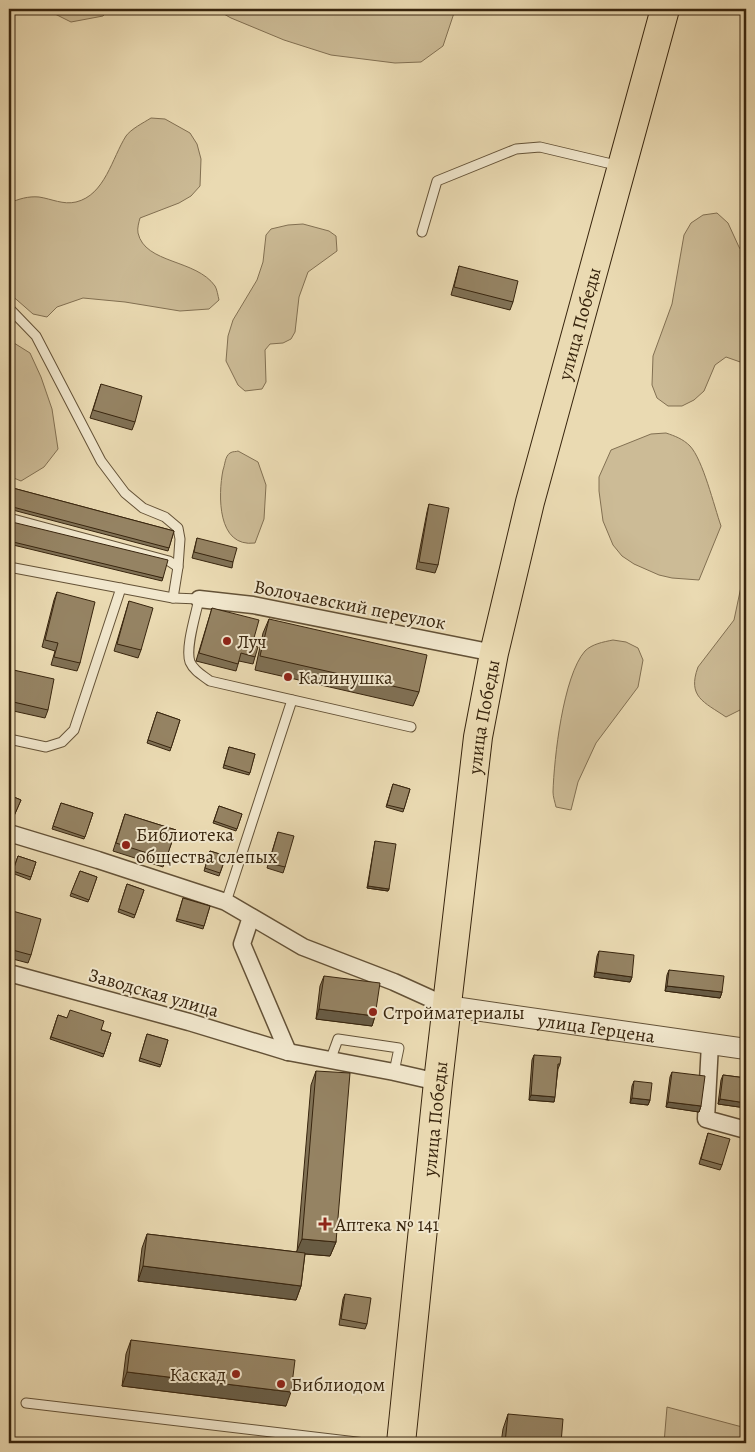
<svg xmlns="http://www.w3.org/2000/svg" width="755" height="1452" font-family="Alegreya,serif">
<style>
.green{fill:#ccbb96;stroke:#827052}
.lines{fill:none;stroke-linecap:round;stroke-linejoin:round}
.service-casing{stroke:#645237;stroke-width:11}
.minor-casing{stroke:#645237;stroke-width:19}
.tertiary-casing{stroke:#645237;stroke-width:22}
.trunk-casing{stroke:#38250e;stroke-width:30}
.service{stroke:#f1e7cd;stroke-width:9}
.minor{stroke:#f1e7cd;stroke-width:16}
.tertiary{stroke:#f1e7cd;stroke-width:20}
.trunk{stroke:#eadab2;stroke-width:28}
.wall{fill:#807155;stroke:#38250e}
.shaded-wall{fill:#685c45;stroke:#38250e}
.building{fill:#958363;stroke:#38250e}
.poi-dot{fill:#8f2418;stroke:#f1e7cd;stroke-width:2}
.labels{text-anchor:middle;stroke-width:4;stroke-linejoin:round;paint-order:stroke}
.street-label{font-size:19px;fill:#38250e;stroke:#f1e7cd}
.poi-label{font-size:19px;fill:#38250e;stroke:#f1e7cd;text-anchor:start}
</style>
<rect width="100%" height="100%" fill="#eadab2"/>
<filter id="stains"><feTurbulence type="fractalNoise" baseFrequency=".004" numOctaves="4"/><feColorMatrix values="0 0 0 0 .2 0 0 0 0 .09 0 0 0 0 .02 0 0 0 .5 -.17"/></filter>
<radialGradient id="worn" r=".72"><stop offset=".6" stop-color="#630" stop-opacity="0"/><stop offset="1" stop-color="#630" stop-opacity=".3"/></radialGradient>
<g class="green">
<polygon points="35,9 110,9 103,16 71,22 49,11"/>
<polygon points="215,9 454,9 454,13 443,46 421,62 395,63 331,55 284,40 231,18"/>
<path d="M151,118L165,119L190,133L197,144L201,159L200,186L191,196L179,203L140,218C139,222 137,228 138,233C145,264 196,259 215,286C217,289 218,296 219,300L209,309L180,311L125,302L83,298L57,307L47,317L33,314L9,293V203C19,199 28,196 39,197C52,199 63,205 76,202C105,195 112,158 126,136C131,129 143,123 151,118Z"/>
<polygon points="717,213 728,223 739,247 746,258 746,364 726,357 715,365 704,391 694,400 682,406 668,406 657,398 652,385 653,356 672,304 684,235 691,223 703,215"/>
<polygon points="303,224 329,231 336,236 337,251 308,272 299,297 295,332 291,339 283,343 270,344 265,350 266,382 262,389 245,391 238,385 226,361 228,336 233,320 257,280 263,262 266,235 271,229 288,225"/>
<polygon points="14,343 30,353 41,377 52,409 58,449 44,467 21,481 9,476 9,346"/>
<path d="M666,433C675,436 683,439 690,446C703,460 714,506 721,526L699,580L672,578L659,575L634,564L622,556L613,545L603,521L599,491V477L611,450L651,434Z"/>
<path d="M238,451L258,462L266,485L264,519L255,543C217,548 218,495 223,470C225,465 225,456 230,453C233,451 236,452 238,451Z"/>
<path d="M746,563V705L740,710L726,717C704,702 687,697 698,667L734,620Z"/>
<path d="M613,640L626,642L638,648L643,660L638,687L596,743L578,782L571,810L556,807C555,802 553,797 553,792C554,759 563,676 585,651C592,644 603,642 613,640Z"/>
<polygon points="667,1407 746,1428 746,1443 664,1443"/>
</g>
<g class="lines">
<defs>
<g id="service">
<polyline points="422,232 437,181 516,149 540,147 620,166"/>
<polyline points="9,308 36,336 101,461 125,493 143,508 165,517 178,528 180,539 178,567"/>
<polyline points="13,519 169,561 178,567 173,598"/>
<path d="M9,567L173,598L199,599C196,614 185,648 190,662C194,671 202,675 210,681L411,727"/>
<polyline points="9,739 46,747 62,742 74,730 121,588"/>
<polyline points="226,902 292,700"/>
<polyline points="330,1061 338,1039 399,1048 394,1072"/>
<polyline points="26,1403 365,1443"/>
</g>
<g id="minor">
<polyline points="199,599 253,605 494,653"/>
<polyline points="9,833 98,860 226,902 303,947 394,982 447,1006"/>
<polyline points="251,917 242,944 288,1052"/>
<polyline points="9,973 189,1022 288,1052 394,1072 438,1082"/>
<polyline points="710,1044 706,1119 746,1130"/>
</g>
<g id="tertiary">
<path id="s1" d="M447,1006L746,1049"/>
</g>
<g id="trunk">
<path id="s2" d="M401,1443L438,1082L478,737L494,653L530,502L665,9"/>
</g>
</defs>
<use href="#service" class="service-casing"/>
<use href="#minor" class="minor-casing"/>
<use href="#tertiary" class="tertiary-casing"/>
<use href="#trunk" class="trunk-casing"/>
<use href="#service" class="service"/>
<use href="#minor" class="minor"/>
<use href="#tertiary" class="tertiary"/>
<use href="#trunk" class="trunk"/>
</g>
<g class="wall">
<polygon points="459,266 513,302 510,310 451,295"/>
<polygon points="101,384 135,422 132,430 90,418"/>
<polygon points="9,487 174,531 168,551 9,509"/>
<polygon points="429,504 438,565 435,573 416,569 427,512"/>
<polygon points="9,533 163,578 162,581 9,544"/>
<polygon points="197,538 233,562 232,568 192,558"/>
<polygon points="57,592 80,663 77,671 51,665 55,651 42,647 54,600"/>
<polygon points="129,601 141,650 138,658 114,651"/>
<polygon points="212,608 252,645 255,657 253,664 239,661 236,671 196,661"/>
<polygon points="269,619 419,692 413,706 255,670 263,633"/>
<polygon points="9,669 48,710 45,718 9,710"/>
<polygon points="157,712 180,720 170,751 147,743"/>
<polygon points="229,747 255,754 249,775 223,768"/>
<polygon points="393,784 410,789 403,812 386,807"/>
<polygon points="9,795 21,800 13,818 9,817"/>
<polygon points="61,803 93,813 84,839 52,829"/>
<polygon points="219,806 242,814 236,831 213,823"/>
<polygon points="125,814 176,830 163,867 113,851"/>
<polygon points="278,832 285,867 283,873 267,868"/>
<polygon points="375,841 389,889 388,891 367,888"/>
<polygon points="210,851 226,856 219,876 204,871"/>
<polygon points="18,856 36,862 30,880 12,873"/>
<polygon points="80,871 97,877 88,902 70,896"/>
<polygon points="127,884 144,890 134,918 118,912"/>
<polygon points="183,898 210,906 203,929 176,921"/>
<polygon points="9,910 31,955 28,963 9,958"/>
<polygon points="599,951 632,977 630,982 594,977 597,956"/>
<polygon points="669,970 722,992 720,998 665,991 667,975"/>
<polygon points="324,976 375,1016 372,1026 316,1019 320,986"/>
<polygon points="58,1015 111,1033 103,1057 50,1039"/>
<polygon points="147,1034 168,1040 160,1067 139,1061"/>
<polygon points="534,1055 560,1064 558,1069 554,1102 529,1100 532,1060"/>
<polygon points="316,1071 336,1242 330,1256 305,1254 301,1286 296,1300 138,1281 142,1248 147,1234 297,1252 311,1085"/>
<polygon points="672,1072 701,1106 699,1112 666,1107 670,1077"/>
<polygon points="723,1075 746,1078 746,1108 718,1104 721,1080"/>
<polygon points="634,1081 650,1100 648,1105 630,1103 632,1086"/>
<polygon points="708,1133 722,1165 720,1170 699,1164"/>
<polygon points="345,1294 367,1324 365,1329 339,1325 343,1299"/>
<polygon points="131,1340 286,1406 122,1386 126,1354"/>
<polygon points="508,1414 561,1443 501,1443 503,1429"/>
</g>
<g class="shaded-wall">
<polygon points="368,886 389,889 388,891 367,888"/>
<polygon points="596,972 632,977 630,982 594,977"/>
<polygon points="667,986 722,992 720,998 665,991"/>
<polygon points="319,1009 375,1016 372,1026 316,1019"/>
<polygon points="531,1095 555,1097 554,1102 529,1100"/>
<polygon points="632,1098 650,1100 648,1105 630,1103"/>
<polygon points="720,1099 746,1103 746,1108 718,1104"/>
<polygon points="668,1102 701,1106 699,1112 666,1107"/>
<polygon points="302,1239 336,1242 330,1256 296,1253"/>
<polygon points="143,1266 301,1286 296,1300 138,1281"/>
<polygon points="127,1372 291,1392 286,1406 122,1386"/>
</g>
<g class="building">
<polygon points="459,266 518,281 513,302 454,287"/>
<polygon points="101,384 142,396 135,422 93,410"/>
<polygon points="9,487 174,531 169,548 9,506"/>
<polygon points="429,504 449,508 438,565 419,562"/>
<polygon points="12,522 168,560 163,578 9,541 9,534"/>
<polygon points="197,538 237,548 233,562 194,552"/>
<polygon points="57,592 95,602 80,663 54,657 58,643 45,640"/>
<polygon points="129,601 153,608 141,650 117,644"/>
<polygon points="212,608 259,620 252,645 258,647 255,657 241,653 238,664 199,653"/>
<polygon points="269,619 427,655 419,692 260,656"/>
<polygon points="9,669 54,679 48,710 9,701"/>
<polygon points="157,712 180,720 171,748 148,740"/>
<polygon points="229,747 255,754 250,773 224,765"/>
<polygon points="393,784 410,789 404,809 387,805"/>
<polygon points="9,795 21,800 14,816 9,814"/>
<polygon points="61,803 93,813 85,837 53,826"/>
<polygon points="219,806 242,814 237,829 214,821"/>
<polygon points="125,814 176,830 166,859 116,843"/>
<polygon points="278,832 294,836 285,867 269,863"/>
<polygon points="375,841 396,844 389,889 368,886"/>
<polygon points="210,851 226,856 220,873 205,868"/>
<polygon points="18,856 36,862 31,877 13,871"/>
<polygon points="80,871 97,877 89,900 71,893"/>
<polygon points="127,884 144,890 135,915 119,909"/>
<polygon points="183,898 210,906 204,926 177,919"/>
<polygon points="9,910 41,919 31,955 9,949"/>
<polygon points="599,951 634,955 632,977 596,972"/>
<polygon points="669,970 724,976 722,992 667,986"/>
<polygon points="324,976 380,983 375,1016 319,1009"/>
<polygon points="70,1010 104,1021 101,1030 111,1033 104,1054 51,1037 58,1015 67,1018"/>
<polygon points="147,1034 168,1040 161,1065 140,1058"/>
<polygon points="534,1055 561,1057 560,1064 558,1064 555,1097 531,1095"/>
<polygon points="316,1071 350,1073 336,1242 302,1239"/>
<polygon points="672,1072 705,1076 701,1106 668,1102"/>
<polygon points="723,1075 746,1078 746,1103 720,1099"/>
<polygon points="634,1081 652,1083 650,1100 632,1098"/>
<polygon points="708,1133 730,1139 722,1165 701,1159"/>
<polygon points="147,1234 305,1253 301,1286 143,1266"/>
<polygon points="345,1294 371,1298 367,1324 341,1319"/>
<polygon points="131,1340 295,1360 291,1392 127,1372"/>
<polygon points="9,1378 10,1378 10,1438 20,1438 19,1443 9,1443"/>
<polygon points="508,1414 563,1419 561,1443 505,1443"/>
</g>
<g class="poi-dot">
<circle cx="227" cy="641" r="5"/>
<circle cx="288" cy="677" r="5"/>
<circle cx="126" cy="845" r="5"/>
<circle cx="373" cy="1012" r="5"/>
<path d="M322.5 1216.5h5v5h5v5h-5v5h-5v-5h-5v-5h5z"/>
<circle cx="236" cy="1374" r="5"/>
<circle cx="281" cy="1384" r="5"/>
</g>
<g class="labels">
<g class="street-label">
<text dy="7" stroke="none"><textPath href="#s2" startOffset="1136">улица Победы</textPath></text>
<text transform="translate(350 604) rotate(11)" y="7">Волочаевский переулок</text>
<text dy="7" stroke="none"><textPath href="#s2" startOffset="731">улица Победы</textPath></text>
<text transform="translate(154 992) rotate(16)" y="7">Заводская улица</text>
<text dy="7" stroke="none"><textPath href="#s1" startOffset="151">улица Герцена</textPath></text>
<text dy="7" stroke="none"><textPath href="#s2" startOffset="326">улица Победы</textPath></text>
</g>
<g class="poi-label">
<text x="237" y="648">Луч</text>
<text x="298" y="684">Калинушка</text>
<text x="136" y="841">Библиотека<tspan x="136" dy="22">общества слепых</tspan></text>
<text x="383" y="1019">Стройматериалы</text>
<text x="335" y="1231">Аптека № 141</text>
<text x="226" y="1381" text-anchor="end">Каскад</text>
<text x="291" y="1391">Библиодом</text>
</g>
</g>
<rect width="755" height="1452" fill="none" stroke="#eadab2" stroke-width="30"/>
<rect x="10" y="10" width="735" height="1432" fill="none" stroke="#38250e" stroke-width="2.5"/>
<rect x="15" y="15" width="725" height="1422" fill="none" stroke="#38250e"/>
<rect width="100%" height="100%" filter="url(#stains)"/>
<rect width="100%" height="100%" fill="url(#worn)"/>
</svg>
